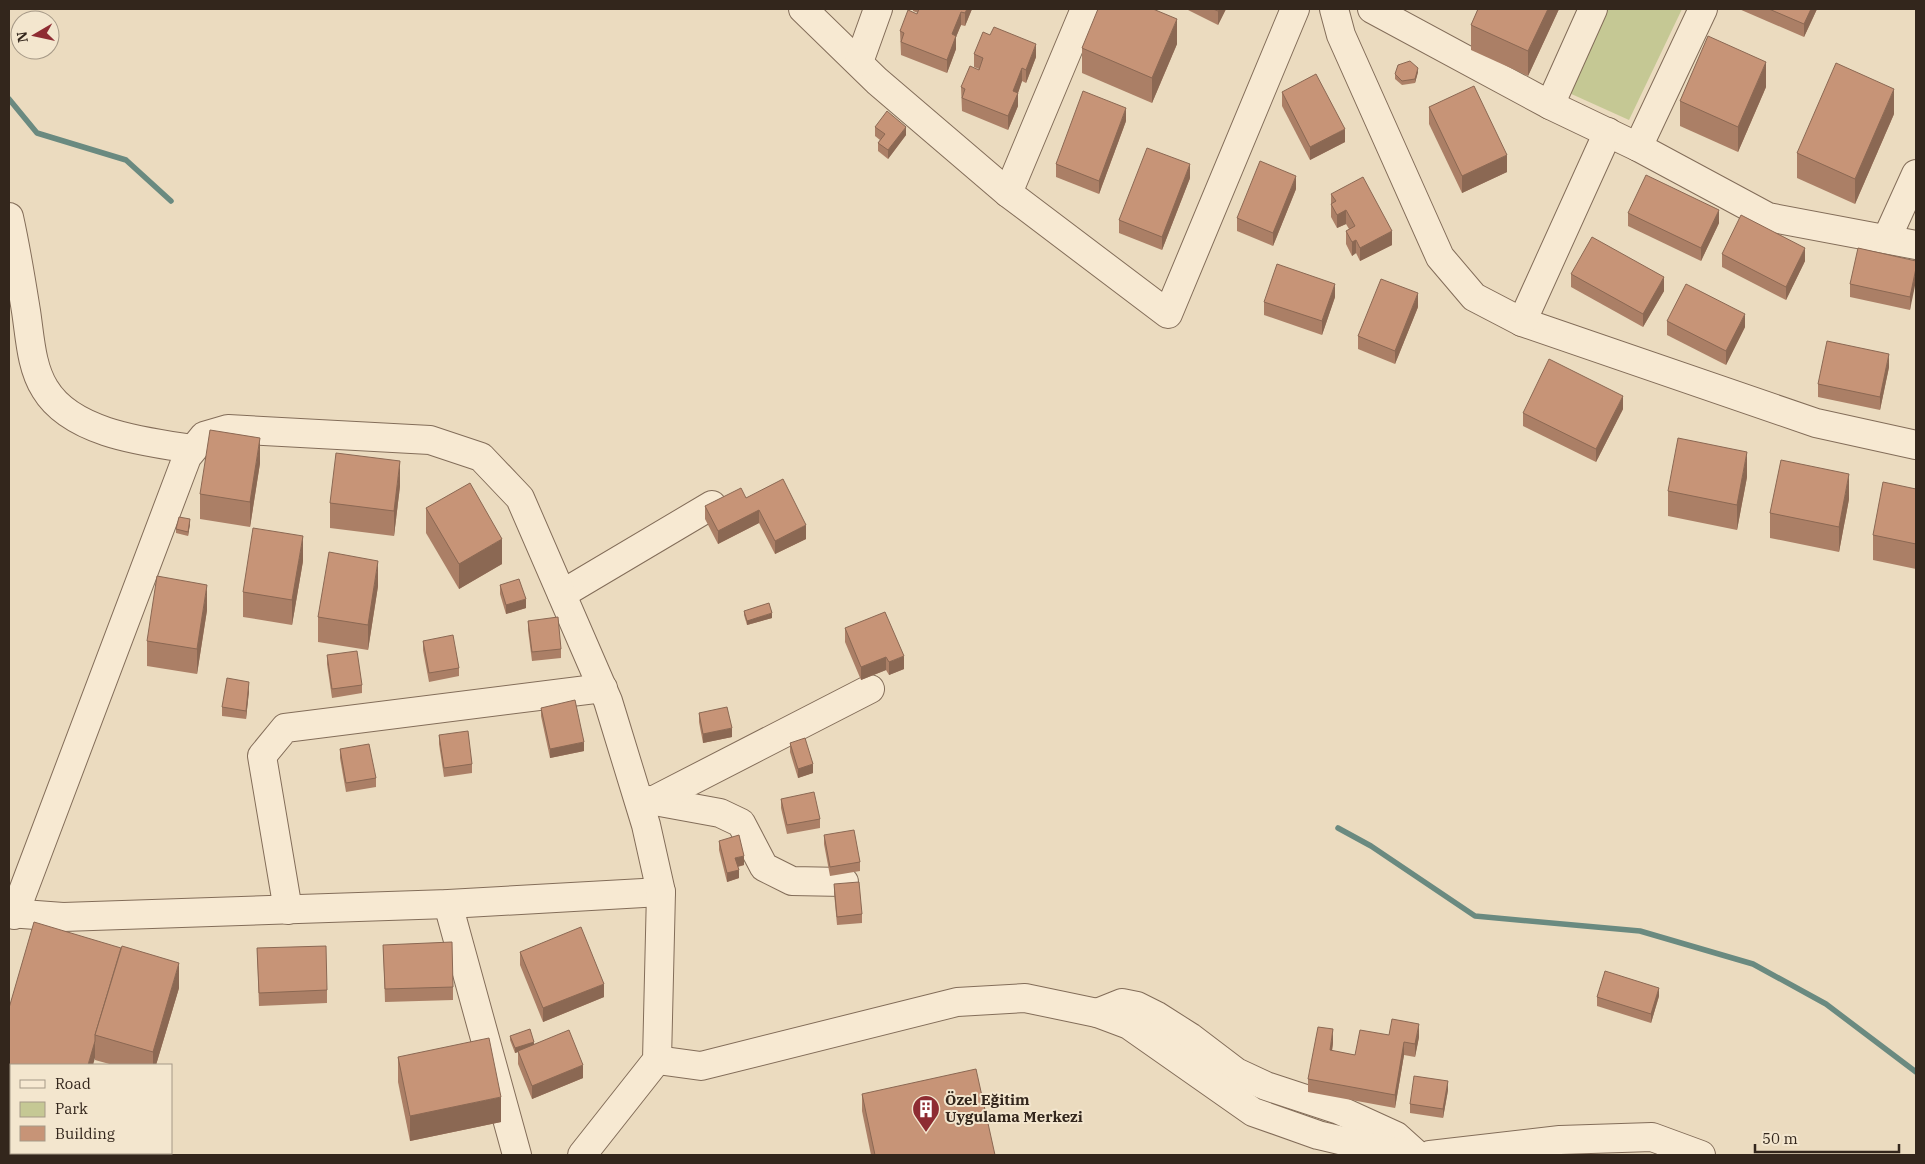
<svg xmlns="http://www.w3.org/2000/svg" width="1925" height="1164" font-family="'IBM Plex Serif',serif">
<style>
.green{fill:#c5c894}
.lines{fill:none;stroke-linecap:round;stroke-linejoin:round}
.stream{stroke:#6a8a80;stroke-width:5.5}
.minor-casing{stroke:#836d59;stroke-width:30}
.minor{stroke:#f7e9d2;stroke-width:28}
.wall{fill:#ab7f66}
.shaded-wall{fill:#8b6853}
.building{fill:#c79477;stroke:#8b6853}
.labels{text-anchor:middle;stroke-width:4;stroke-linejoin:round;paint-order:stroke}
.poi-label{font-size:15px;font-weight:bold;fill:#33261c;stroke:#f3e6ce;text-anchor:start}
</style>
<rect width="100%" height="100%" fill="#ebdbbf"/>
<polygon class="green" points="1606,9 1682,9 1629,120 1567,92"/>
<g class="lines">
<g class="stream">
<polyline points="9,99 37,133 126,160 171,201"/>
<polyline points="1338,828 1371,846 1475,916 1640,931 1753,964 1826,1004 1916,1072"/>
</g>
<defs>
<g id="minor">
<polyline points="803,9 877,81 1008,193 1168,314 1295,9"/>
<polyline points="1334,9 1341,35 1440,257 1474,297 1522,322 1816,423 1916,445"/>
<polyline points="1372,9 1550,105 1638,147 1768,217 1916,245"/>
<polyline points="859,62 878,9"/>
<polyline points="1550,105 1593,9"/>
<polyline points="1638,147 1703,9"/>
<polyline points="1008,193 1085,9"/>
<path d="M9,217C16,248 21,280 26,311C30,337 31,367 45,389C72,434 147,442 193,449"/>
<polyline points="1887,238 1916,174"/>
<polyline points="1522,322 1608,132"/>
<polyline points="562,594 712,505"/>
<polyline points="649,800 720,813 741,823 764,867 792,881 844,882"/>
<polyline points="654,800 870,689"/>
<polyline points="448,904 517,1155"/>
<polyline points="288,910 262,756 285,728 603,688"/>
<polyline points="9,913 63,917 448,904 661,892"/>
<polyline points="14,915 187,457 204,436 228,429 430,440 481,457 520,498 608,701 646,825 661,892 657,1060 582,1155"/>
<polyline points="1097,1013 1122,1003 1137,1006 1157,1016 1190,1037 1236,1072 1266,1086 1339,1110 1396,1136 1416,1154"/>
<polyline points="657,1060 701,1066 957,1002 1025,998 1097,1013 1129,1025 1253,1112 1318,1135 1377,1149 1413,1155"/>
<polyline points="1430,1155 1560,1140 1652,1137 1701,1155"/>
</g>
</defs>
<use href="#minor" class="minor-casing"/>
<use href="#minor" class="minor"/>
</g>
<g class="wall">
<polygon points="913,9 972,9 965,26 961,25 956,37 956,49 947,73 901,55 900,31 918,13 913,11"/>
<polygon points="1186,9 1226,9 1218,25"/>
<polygon points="1478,9 1559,9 1528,76 1471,50 1471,25"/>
<polygon points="1739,9 1817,9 1804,37"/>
<polygon points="1177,44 1152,103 1082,73 1082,48"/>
<polygon points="974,54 1036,57 1026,83 1022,81 1018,93 1018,106 1008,130 962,111 961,87 979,69 974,67"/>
<polygon points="1418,72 1415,83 1402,85 1395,79 1395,74"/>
<polygon points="1766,87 1738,152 1680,126 1680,101"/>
<polygon points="1282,92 1345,142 1310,160 1282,106"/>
<polygon points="1429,107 1507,172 1462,193 1429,124"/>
<polygon points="1894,114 1855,204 1797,178 1797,153"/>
<polygon points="1126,121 1099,194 1056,177 1056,164"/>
<polygon points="875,127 906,135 888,159 878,151 878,143 880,140 875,136"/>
<polygon points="1190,178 1162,250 1119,233 1119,220"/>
<polygon points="1296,189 1273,246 1237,231 1237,218"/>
<polygon points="1331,194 1392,245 1360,261 1356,253 1352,256 1346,244 1346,231 1349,229 1346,224 1337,228 1331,217"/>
<polygon points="1628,213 1719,223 1701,261 1628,226"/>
<polygon points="1722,254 1805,261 1786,300 1722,267"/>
<polygon points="1916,261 1910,310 1850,297 1850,284"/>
<polygon points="1571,274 1664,291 1643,327 1571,287"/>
<polygon points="1335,297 1322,335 1264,315 1264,302"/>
<polygon points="1418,307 1395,364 1358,349 1358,336"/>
<polygon points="1667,321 1745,327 1726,365 1667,335"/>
<polygon points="1889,367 1880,410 1818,397 1818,384"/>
<polygon points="1623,409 1596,462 1523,426 1523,413"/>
<polygon points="260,463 250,527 200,519 200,494"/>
<polygon points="1747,477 1737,530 1668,516 1668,491"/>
<polygon points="400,486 394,536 330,528 330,503"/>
<polygon points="1916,489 1916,569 1873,560 1873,535"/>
<polygon points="746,498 806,539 775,554 759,523 718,544 705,519 705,506"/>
<polygon points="1849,499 1839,552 1770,538 1770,513"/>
<polygon points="426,508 502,564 459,589 426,533"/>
<polygon points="190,524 188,536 176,533 176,529"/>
<polygon points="303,561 292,625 243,617 243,592"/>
<polygon points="500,585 526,608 506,614 500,594"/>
<polygon points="378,586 368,650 318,642 318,617"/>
<polygon points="207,610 197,674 147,666 147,641"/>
<polygon points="744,611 772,618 747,625 744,615"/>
<polygon points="528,621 561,649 561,658 532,661 528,630"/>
<polygon points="845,628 904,669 889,675 886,670 861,680 845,642"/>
<polygon points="423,641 459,668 459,676 429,682 423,650"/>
<polygon points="327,655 362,685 362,693 332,698 327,664"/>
<polygon points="249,691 246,719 222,716 222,707"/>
<polygon points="541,708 584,751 550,758 541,716"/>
<polygon points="699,713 732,737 703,743 699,722"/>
<polygon points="439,735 472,764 472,773 444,777 439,744"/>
<polygon points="790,743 813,773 798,778 790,752"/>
<polygon points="340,749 376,778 376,787 346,792 340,758"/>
<polygon points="781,799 820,819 820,828 787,834 781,808"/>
<polygon points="824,835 860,862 860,871 830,876 824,844"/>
<polygon points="719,841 744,865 738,867 739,878 727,882 719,850"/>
<polygon points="834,884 862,914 862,923 837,925 834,893"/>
<polygon points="383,945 453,987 453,1000 385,1002"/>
<polygon points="257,948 327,990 327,1003 259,1006"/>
<polygon points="520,952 604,997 543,1022 520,965"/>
<polygon points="179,988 156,1065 113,1065 95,1060 95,1058 11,1065 131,1153 131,1155 9,1155 9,1008"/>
<polygon points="1659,996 1651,1023 1597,1006 1597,997"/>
<polygon points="1389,1035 1419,1037 1415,1057 1404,1055 1395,1108 1308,1092 1308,1079 1333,1043 1332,1051 1355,1055"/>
<polygon points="510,1036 534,1044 583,1078 532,1099 518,1064 518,1052 515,1053 510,1040"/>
<polygon points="398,1057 501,1122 410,1141 398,1082"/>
<polygon points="1448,1090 1443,1118 1410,1113 1410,1104"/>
<polygon points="862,1094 995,1155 871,1155 862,1111"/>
</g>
<g class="shaded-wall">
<polygon points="967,9 972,9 965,26 965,13"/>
<polygon points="1219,9 1226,9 1218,25 1218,11"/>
<polygon points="1548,9 1559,9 1528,76 1528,51"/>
<polygon points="1811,9 1817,9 1804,37 1804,24"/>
<polygon points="961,12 961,25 956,37 956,49 947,73 947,60 952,34"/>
<polygon points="1177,19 1177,44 1152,103 1152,78"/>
<polygon points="1036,44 1036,57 1026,83 1026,70"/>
<polygon points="1766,62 1766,87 1738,152 1738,127"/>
<polygon points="1022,68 1022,81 1018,93 1018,106 1008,130 1008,116 1013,91"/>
<polygon points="1418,68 1418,72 1415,83 1415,79"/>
<polygon points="1894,89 1894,114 1855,204 1855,179"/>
<polygon points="1126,108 1126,121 1099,194 1099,181"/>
<polygon points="906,127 906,135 888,159 888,150"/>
<polygon points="1345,129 1345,142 1310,160 1310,147"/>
<polygon points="1507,155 1507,172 1462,193 1462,176"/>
<polygon points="1190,164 1190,178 1162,250 1162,237"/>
<polygon points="1296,176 1296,189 1273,246 1273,233"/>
<polygon points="1346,210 1346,224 1337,228 1337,215"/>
<polygon points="1719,210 1719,223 1701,261 1701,248"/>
<polygon points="1392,231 1392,245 1360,261 1360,248"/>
<polygon points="1356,240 1356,253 1352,256 1352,242"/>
<polygon points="1805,248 1805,261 1786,300 1786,287"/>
<polygon points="1916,268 1916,281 1910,310 1910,297"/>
<polygon points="1664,277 1664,291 1643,327 1643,314"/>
<polygon points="1335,284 1335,297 1322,335 1322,321"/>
<polygon points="1418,293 1418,307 1395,364 1395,351"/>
<polygon points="1745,314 1745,327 1726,365 1726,351"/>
<polygon points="1889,354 1889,367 1880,410 1880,397"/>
<polygon points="1623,396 1623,409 1596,462 1596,449"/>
<polygon points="260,438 260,463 250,527 250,502"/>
<polygon points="1747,452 1747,477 1737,530 1737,505"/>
<polygon points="400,461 400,486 394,536 394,511"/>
<polygon points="1849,474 1849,499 1839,552 1839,527"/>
<polygon points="759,510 759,523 718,544 718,531"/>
<polygon points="190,519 190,524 188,536 188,532"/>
<polygon points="806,525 806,539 775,554 775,541"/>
<polygon points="303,536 303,561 292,625 292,600"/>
<polygon points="502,539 502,564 459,589 459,564"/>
<polygon points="378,561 378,586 368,650 368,625"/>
<polygon points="207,585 207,610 197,674 197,649"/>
<polygon points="526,599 526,608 506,614 506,605"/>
<polygon points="772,613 772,618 747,625 747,621"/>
<polygon points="904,656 904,669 889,675 889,662"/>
<polygon points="886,657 886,670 861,680 861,667"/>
<polygon points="249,682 249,691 246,719 246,711"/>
<polygon points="732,728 732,737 703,743 703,734"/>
<polygon points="584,742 584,751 550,758 550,749"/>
<polygon points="813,764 813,773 798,778 798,769"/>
<polygon points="744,856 744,865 735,867 735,858"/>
<polygon points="739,870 739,878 727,882 727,873"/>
<polygon points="179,963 179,988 156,1065 153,1065 153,1052"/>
<polygon points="604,984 604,997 543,1022 543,1008"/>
<polygon points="1659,988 1659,996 1651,1023 1651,1014"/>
<polygon points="1419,1024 1419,1037 1415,1057 1415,1044"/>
<polygon points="1333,1029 1333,1043 1330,1063 1330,1050"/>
<polygon points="95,1041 95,1058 93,1065 88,1065"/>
<polygon points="534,1042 534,1047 515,1053 515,1048"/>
<polygon points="1404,1042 1404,1055 1395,1108 1395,1095"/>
<polygon points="583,1065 583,1078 532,1099 532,1086"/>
<polygon points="1448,1081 1448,1090 1443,1118 1443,1109"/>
<polygon points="501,1097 501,1122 410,1141 410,1116"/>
<polygon points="124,1153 131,1153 131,1155 123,1155"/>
</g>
<g class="building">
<polygon points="919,9 967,9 965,13 961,12 952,34 956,36 947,60 901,42 904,33 900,31 908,10 917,14"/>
<polygon points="1098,9 1153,9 1177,19 1152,78 1082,48"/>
<polygon points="1213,9 1219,9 1218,11"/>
<polygon points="1478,9 1548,9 1528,51 1471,25"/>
<polygon points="1769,9 1811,9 1804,24"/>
<polygon points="994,27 1036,44 1026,70 1022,68 1013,91 1018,93 1008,116 962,98 965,89 961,87 970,66 979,70 983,58 974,54 983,32 990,35"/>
<polygon points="1708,36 1766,62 1738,127 1680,101"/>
<polygon points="1410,61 1418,68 1415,79 1402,81 1395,74 1398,65"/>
<polygon points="1836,63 1894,89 1855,179 1797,153"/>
<polygon points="1316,74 1345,129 1310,147 1282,92"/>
<polygon points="1474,86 1507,155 1462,176 1429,107"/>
<polygon points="1083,91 1126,108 1099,181 1056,164"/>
<polygon points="887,111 906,127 888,150 878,143 885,134 875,127"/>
<polygon points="1147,148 1190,164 1162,237 1119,220"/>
<polygon points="1260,161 1296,176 1273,233 1237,218"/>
<polygon points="1646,175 1719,210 1701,248 1628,213"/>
<polygon points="1363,177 1392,231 1360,248 1356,240 1352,242 1346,231 1355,226 1346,210 1337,215 1331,204 1336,201 1331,194"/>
<polygon points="1741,215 1805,248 1786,287 1722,254"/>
<polygon points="1592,237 1664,277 1643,314 1571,274"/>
<polygon points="1858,248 1916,261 1916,268 1910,297 1850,284"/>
<polygon points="1277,264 1335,284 1322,321 1264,302"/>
<polygon points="1381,279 1418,293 1395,351 1358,336"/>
<polygon points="1686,284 1745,314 1726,351 1667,321"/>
<polygon points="1827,341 1889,354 1880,397 1818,384"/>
<polygon points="1549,359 1623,396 1596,449 1523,413"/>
<polygon points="210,430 260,438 250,502 200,494"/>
<polygon points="1678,438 1747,452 1737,505 1668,491"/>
<polygon points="336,453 400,461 394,511 330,503"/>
<polygon points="1781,460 1849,474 1839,527 1770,513"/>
<polygon points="783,479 806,525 775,541 759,510 718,531 705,506 741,488 746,498"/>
<polygon points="1883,482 1916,489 1916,544 1873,535"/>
<polygon points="470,483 502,539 459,564 426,508"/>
<polygon points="179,517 190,519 188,532 176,529"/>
<polygon points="253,528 303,536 292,600 243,592"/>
<polygon points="329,552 378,561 368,625 318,617"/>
<polygon points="157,576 207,585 197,649 147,641"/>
<polygon points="519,579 526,599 506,605 500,585"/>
<polygon points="769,603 772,613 747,621 744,611"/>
<polygon points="885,612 904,656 889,662 886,657 861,667 845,628"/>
<polygon points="558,617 561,649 532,652 528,621"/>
<polygon points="453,635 459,668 429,673 423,641"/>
<polygon points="357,651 362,685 332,689 327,655"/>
<polygon points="227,678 249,682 246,711 222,707"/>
<polygon points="575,700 584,742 550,749 541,708"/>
<polygon points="727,707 732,728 703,734 699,713"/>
<polygon points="468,731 472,764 444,768 439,735"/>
<polygon points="805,738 813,764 798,769 790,743"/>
<polygon points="369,744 376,778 346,783 340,749"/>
<polygon points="814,792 820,819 787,825 781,799"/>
<polygon points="854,830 860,862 830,867 824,835"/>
<polygon points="739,835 744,856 735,858 739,870 727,873 719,841"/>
<polygon points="859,882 862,914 837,917 834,884"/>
<polygon points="34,922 121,948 95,1035 95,1041 88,1065 11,1065 11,1153 62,1153 61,1155 9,1155 9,1008"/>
<polygon points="581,927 604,984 543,1008 520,952"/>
<polygon points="452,942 453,987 385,989 383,945"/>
<polygon points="122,946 179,963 153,1052 95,1035"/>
<polygon points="326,946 327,990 259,993 257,948"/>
<polygon points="1605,971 1659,988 1651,1014 1597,997"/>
<polygon points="1392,1019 1419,1024 1415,1044 1404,1042 1395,1095 1308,1079 1318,1027 1333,1029 1330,1050 1355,1055 1360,1030 1389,1035"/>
<polygon points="530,1029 534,1042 515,1048 510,1036"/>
<polygon points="569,1030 583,1065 532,1086 518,1051"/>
<polygon points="489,1038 501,1097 410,1116 398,1057"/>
<polygon points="976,1069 995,1155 875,1155 862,1094"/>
<polygon points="1414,1076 1448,1081 1443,1109 1410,1104"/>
<polygon points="62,1153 124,1153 123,1155 61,1155"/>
</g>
<defs>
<symbol id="building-pin" viewBox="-11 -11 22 30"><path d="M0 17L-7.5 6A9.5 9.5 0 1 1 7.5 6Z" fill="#8e2c32" stroke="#f3e6ce"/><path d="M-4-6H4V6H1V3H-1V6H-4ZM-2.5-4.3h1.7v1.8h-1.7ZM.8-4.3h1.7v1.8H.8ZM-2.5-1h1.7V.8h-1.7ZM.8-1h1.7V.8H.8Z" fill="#fff"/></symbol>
</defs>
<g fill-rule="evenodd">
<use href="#building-pin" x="910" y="1093" width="32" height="43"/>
</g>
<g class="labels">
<g class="poi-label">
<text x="945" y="1105">Özel Eğitim<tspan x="945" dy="17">Uygulama Merkezi</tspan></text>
</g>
</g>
<rect width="1925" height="1164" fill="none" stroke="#33261c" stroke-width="20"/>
<rect x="10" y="1064" width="162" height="90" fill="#f3e6ce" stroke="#a69987"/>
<rect x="20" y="1080" width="25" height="8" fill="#f7e9d2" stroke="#a69987"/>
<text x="55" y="1089" font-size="15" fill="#33261c">Road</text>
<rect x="20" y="1102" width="25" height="15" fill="#c5c894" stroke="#a69987"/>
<text x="55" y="1114" font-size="15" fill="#33261c">Park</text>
<rect x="20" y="1126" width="25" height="15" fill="#c79477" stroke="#a69987"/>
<text x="55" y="1139" font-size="15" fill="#33261c">Building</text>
<g transform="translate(35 35) rotate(261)"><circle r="24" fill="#f3e6ce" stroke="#a69987"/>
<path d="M0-4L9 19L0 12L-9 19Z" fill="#8e2c32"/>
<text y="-8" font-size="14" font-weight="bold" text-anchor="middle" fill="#33261c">N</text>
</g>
<path d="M1755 1144v8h144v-8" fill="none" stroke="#33261c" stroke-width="2.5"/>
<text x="1762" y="1144" font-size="15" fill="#33261c" stroke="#f3e6ce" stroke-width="4" paint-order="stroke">50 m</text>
</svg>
